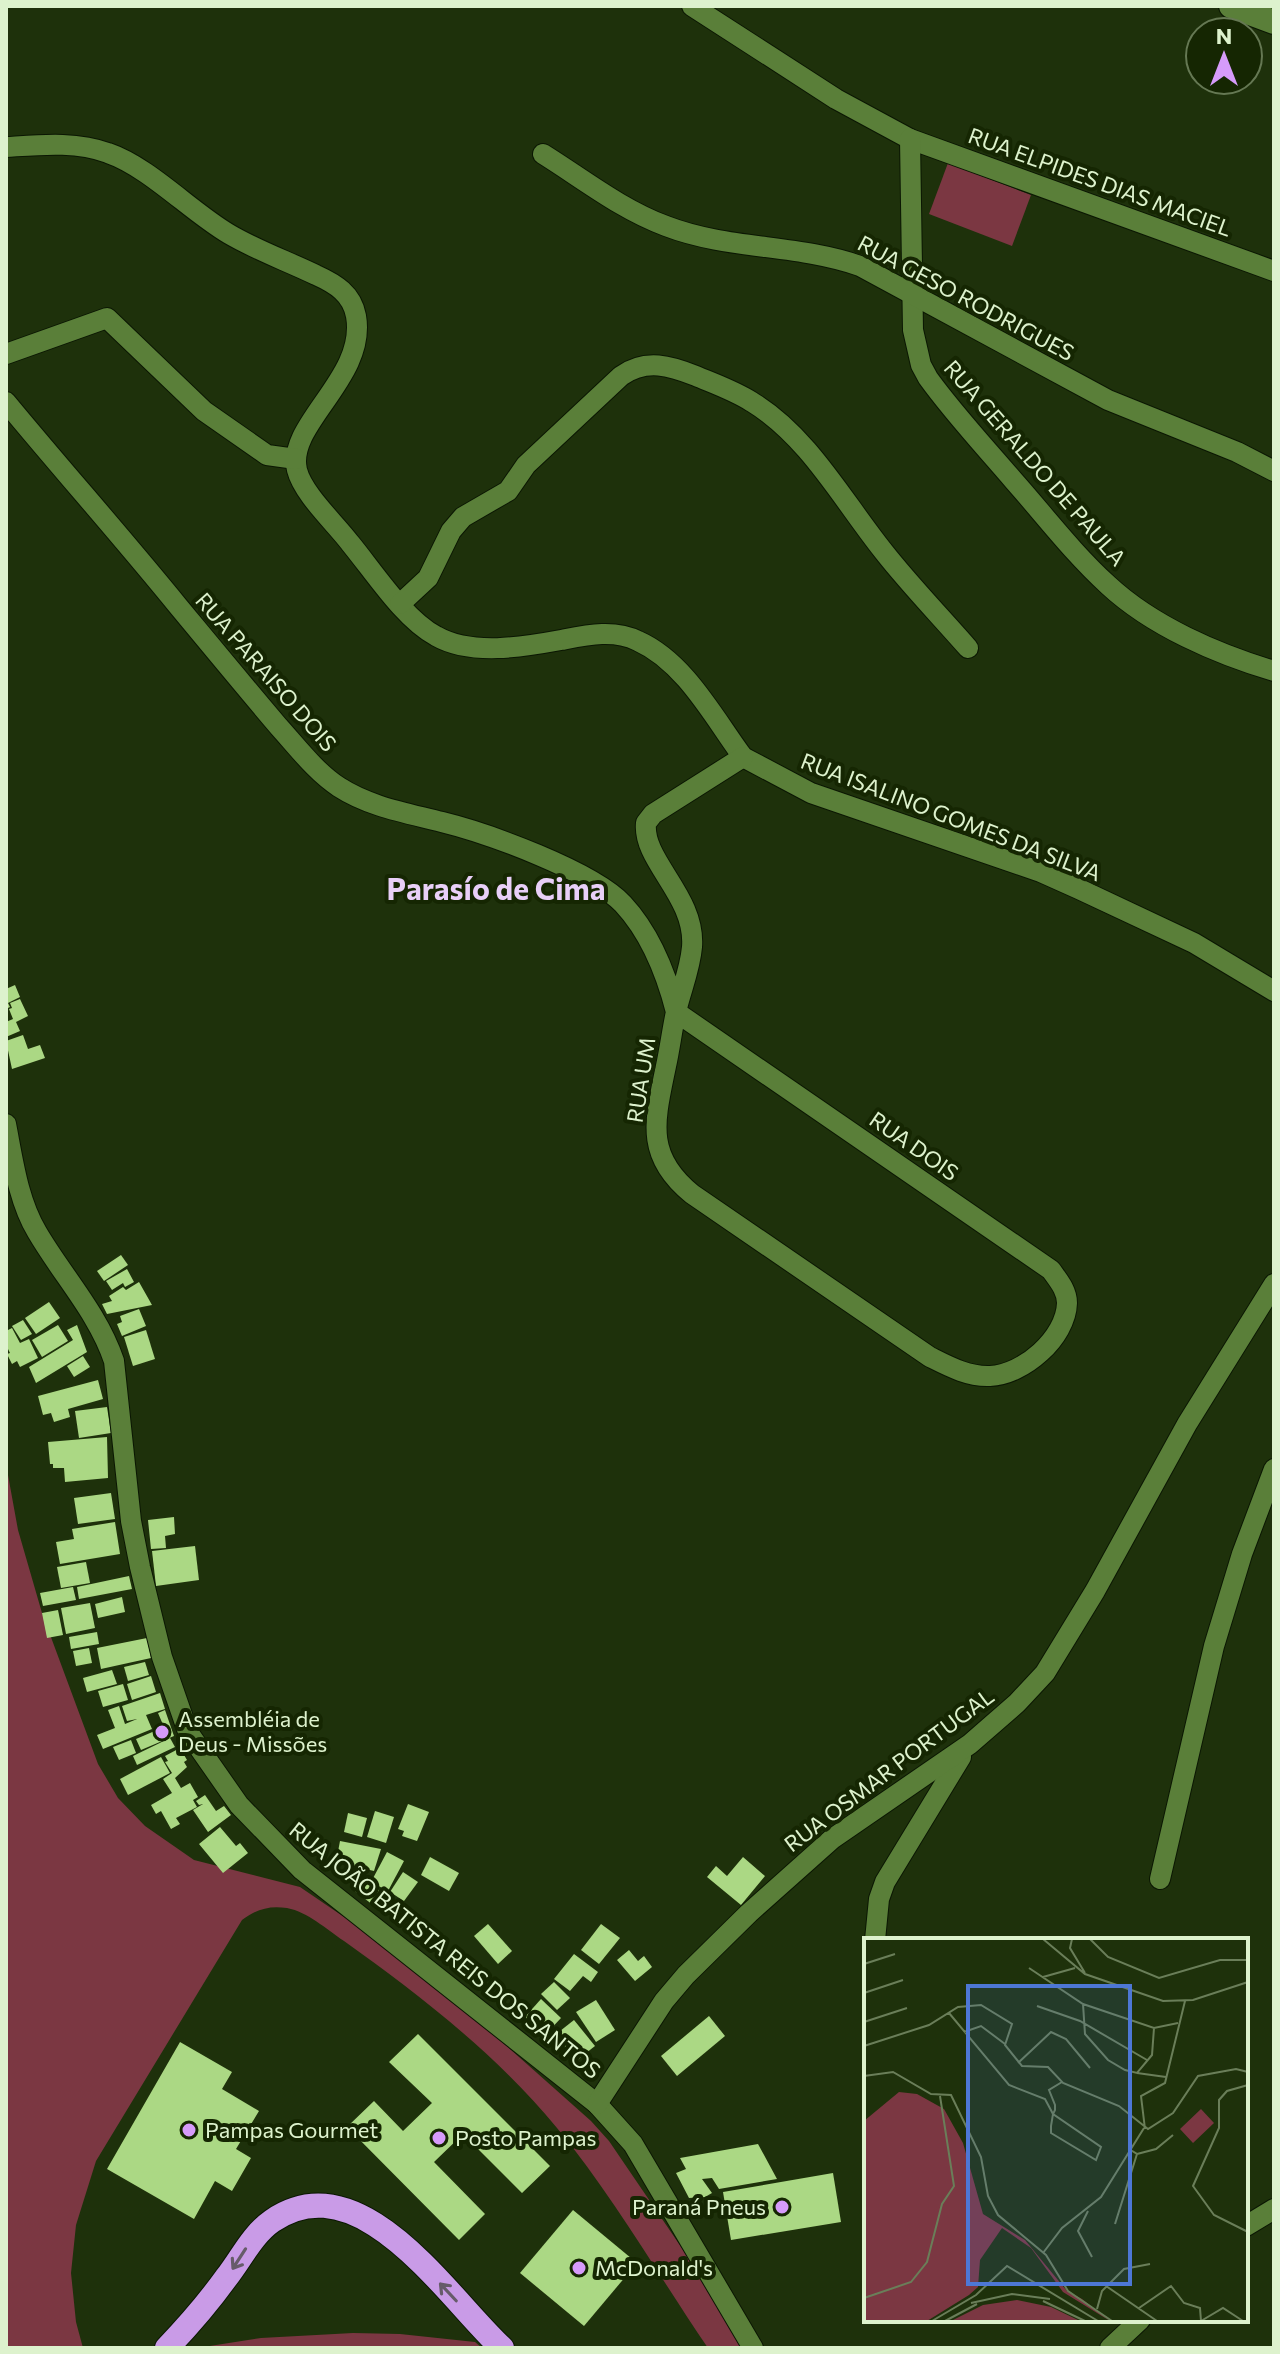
<svg xmlns="http://www.w3.org/2000/svg" width="1280" height="2354" font-family="Commissioner,sans-serif">
<style>
.green{fill:#7b3742}
.building{fill:#abd884}
.lines{fill:none;stroke-linecap:round;stroke-linejoin:round}
.street-casing{stroke:#0b1703;stroke-width:22}
.secondary-casing{stroke:#0b1703;stroke-width:26}
.highway-casing{stroke:#0b1703;stroke-width:26}
.street{stroke:#5a7f39;stroke-width:20}
.secondary{stroke:#5a7f39;stroke-width:24}
.highway{stroke:#c99be7;stroke-width:24}
.oneway{stroke:#665b69}
.poi-dot{fill:#d69bfa;stroke:#152602;stroke-width:3}
.labels{text-anchor:middle;stroke-width:8;stroke-linejoin:round;paint-order:stroke}
.street-label{font-size:22px;fill:#ddf2cd;stroke:#152602}
.poi-label{font-size:22px;fill:#ddf2cd;stroke:#152602;text-anchor:start}
.district-label{font-size:30px;font-weight:bold;fill:#e8cff8;stroke:#152602}
.inset-road{fill:none;stroke:#6a7e59;stroke-width:2}
.view{fill:#4d77d5;fill-opacity:0.15;stroke:#4d77d5;stroke-width:4}
.inset-edge{fill:none;stroke:#ddf2cd;stroke-width:4}
</style>
<rect width="100%" height="100%" fill="#1e310b"/>
<g class="green">
<polygon points="948,163 1031,195 1012,246 929,214"/>
<path d="M6,1464L18,1530L42,1613L98,1764L118,1798L145,1826L194,1860L300,1887L347,1919L456,2003L510,2049L591,2121L609,2141L692,2263L745,2348H708C658,2275 614,2197 557,2128C498,2056 420,1995 344,1941C326,1929 308,1912 287,1908C268,1905 256,1910 242,1920L96,2161L76,2225L71,2273L76,2322L83,2348H6Z"/>
<polygon points="353,2333 400,2334 475,2342 482,2348 197,2348 261,2338"/>
</g>
<g class="building">
<polygon points="15,985 20,997 8,1003 10,1007 6,1009 6,989"/>
<polygon points="20,999 28,1016 16,1022 20,1031 6,1037 6,1022 13,1019 9,1009 12,1008 10,1003"/>
<polygon points="23,1035 28,1049 40,1045 45,1058 12,1069 6,1041"/>
<polygon points="121,1255 128,1265 104,1281 97,1271"/>
<polygon points="127,1269 134,1282 125,1287 123,1283 112,1290 106,1281"/>
<polygon points="139,1282 152,1305 107,1314 102,1304 112,1301 109,1296 123,1287 126,1290"/>
<polygon points="49,1302 60,1318 36,1334 25,1318"/>
<polygon points="139,1309 146,1326 122,1336 117,1324 122,1322 120,1316"/>
<polygon points="23,1320 32,1334 21,1340 12,1326"/>
<polygon points="58,1325 68,1341 42,1357 32,1340"/>
<polygon points="77,1325 87,1352 36,1383 29,1367 73,1340 67,1330"/>
<polygon points="12,1328 20,1343 29,1339 38,1358 20,1367 17,1361 12,1364 7,1354 10,1353 6,1345 6,1331"/>
<polygon points="146,1330 155,1359 133,1366 124,1337"/>
<polygon points="83,1356 90,1367 74,1377 67,1366"/>
<polygon points="98,1380 103,1399 68,1409 70,1417 54,1422 51,1413 43,1415 38,1396"/>
<polygon points="107,1407 111,1433 79,1438 75,1411"/>
<polygon points="107,1437 108,1478 65,1482 64,1468 53,1468 53,1464 50,1464 48,1442"/>
<polygon points="111,1493 115,1519 78,1524 74,1498"/>
<polygon points="174,1517 175,1534 165,1536 166,1548 151,1549 148,1520"/>
<polygon points="115,1522 120,1554 60,1564 56,1542 74,1539 72,1529"/>
<polygon points="195,1546 199,1580 156,1586 152,1551"/>
<polygon points="86,1562 90,1583 61,1588 57,1567"/>
<polygon points="129,1576 132,1589 79,1599 77,1587"/>
<polygon points="73,1587 76,1600 43,1606 40,1593"/>
<polygon points="122,1597 125,1612 98,1618 95,1604"/>
<polygon points="90,1603 95,1628 66,1634 61,1608"/>
<polygon points="58,1610 63,1635 47,1638 42,1613"/>
<polygon points="97,1632 99,1644 71,1649 69,1637"/>
<polygon points="147,1638 151,1658 101,1669 97,1648"/>
<polygon points="89,1648 92,1663 76,1666 73,1651"/>
<polygon points="145,1662 149,1675 128,1681 124,1667"/>
<polygon points="112,1670 117,1684 87,1692 83,1678"/>
<polygon points="151,1676 156,1692 132,1700 127,1684"/>
<polygon points="123,1684 128,1700 103,1707 98,1691"/>
<polygon points="160,1693 165,1709 146,1715 152,1729 103,1749 97,1735 115,1728 108,1710 119,1706 125,1724 137,1719 127,1721 122,1706"/>
<polygon points="165,1710 174,1736 141,1750 136,1739 164,1727 158,1713"/>
<polygon points="170,1738 175,1747 137,1765 133,1756"/>
<polygon points="131,1740 136,1753 119,1760 113,1747"/>
<polygon points="180,1748 187,1760 184,1762 187,1767 175,1778 181,1788 190,1783 198,1797 193,1800 197,1807 176,1818 180,1824 171,1829 161,1811 156,1814 151,1805 172,1793 163,1779 172,1773 165,1762 168,1761 165,1756"/>
<polygon points="161,1757 170,1773 128,1795 120,1779"/>
<polygon points="205,1795 216,1811 224,1806 231,1815 208,1832 193,1810 203,1804 199,1805 196,1801"/>
<polygon points="408,1804 429,1812 417,1841 402,1836 404,1831 398,1829"/>
<polygon points="375,1811 394,1817 386,1843 367,1837"/>
<polygon points="348,1813 367,1818 362,1837 344,1832"/>
<polygon points="220,1827 236,1846 240,1843 248,1853 223,1873 199,1844"/>
<polygon points="340,1841 381,1849 374,1871 336,1862"/>
<polygon points="387,1852 404,1861 388,1891 371,1882"/>
<polygon points="430,1857 459,1873 449,1891 421,1875"/>
<polygon points="743,1857 765,1876 741,1905 707,1877 716,1866 727,1876"/>
<polygon points="403,1872 418,1882 404,1901 390,1892"/>
<polygon points="360,1876 383,1893 373,1905 351,1888"/>
<polygon points="488,1924 512,1951 498,1964 474,1936"/>
<polygon points="601,1924 620,1938 599,1964 581,1950"/>
<polygon points="629,1950 638,1961 644,1956 652,1967 635,1981 617,1960"/>
<polygon points="574,1954 598,1972 591,1982 583,1976 570,1991 554,1979"/>
<polygon points="554,1982 570,1998 557,2010 541,1994"/>
<polygon points="541,1999 561,2018 545,2035 525,2017"/>
<polygon points="596,2000 615,2030 596,2042 576,2012"/>
<polygon points="709,2016 725,2036 677,2076 661,2056"/>
<polygon points="574,2020 595,2046 576,2061 555,2035"/>
<polygon points="418,2034 550,2166 522,2193 463,2134 434,2162 485,2214 459,2240 347,2127 374,2101 403,2131 432,2103 389,2062"/>
<polygon points="180,2042 232,2072 222,2089 259,2111 236,2149 251,2158 232,2191 215,2181 194,2219 107,2169"/>
<polygon points="758,2144 777,2179 719,2189 712,2178 702,2179 712,2193 705,2197 689,2198 676,2173 686,2169 680,2158"/>
<polygon points="833,2173 841,2222 731,2240 723,2192"/>
<polygon points="573,2210 637,2263 584,2326 520,2273"/>
</g>
<g class="lines">
<defs>
<g id="street">
<polyline points="692,6 836,99 910,139 1274,271"/>
<path d="M910,139L913,330L921,365L928,378C954,414 985,447 1014,481C1045,516 1073,553 1108,585C1152,626 1217,654 1274,671"/>
<path d="M6,147C39,145 76,141 108,153C149,167 190,211 229,234C256,250 287,261 316,275C336,284 352,294 356,316C367,378 286,424 297,470C303,494 335,523 350,543C374,572 404,619 436,636C471,656 523,647 561,640C587,635 614,629 638,641C685,662 714,718 743,757L811,793L1041,872L1079,889L1194,943L1274,991"/>
<path d="M543,154C583,179 622,210 666,226C728,250 798,244 860,266L1108,400L1237,452L1274,471"/>
<polyline points="6,354 107,318 204,411 267,455 296,459"/>
<path d="M6,402C63,471 122,537 178,606C212,647 245,687 279,727C298,748 316,772 339,787C370,807 407,813 442,822C487,833 592,871 623,904C650,933 666,973 676,1012L1051,1270C1058,1280 1067,1290 1067,1303C1066,1338 1023,1375 990,1376C968,1377 948,1366 930,1357L692,1194C644,1155 655,1120 666,1066C670,1048 672,1030 676,1012C681,990 690,970 692,947C696,896 642,861 646,823L653,814L743,757"/>
<path d="M400,604L428,578L451,531L463,517L508,491L526,465L621,376C646,358 671,366 696,376C715,384 735,391 752,402C809,437 843,501 884,552C910,585 940,616 968,648"/>
<path d="M6,1124C13,1160 18,1200 37,1232C62,1275 98,1313 114,1361L131,1521L140,1567L162,1657L188,1732L239,1805L302,1870L597,2104L633,2144L753,2348"/>
<polyline points="1160,1879 1214,1646 1242,1554 1274,1469"/>
<polyline points="875,1940 879,1899 885,1882 961,1757"/>
<polyline points="597,2104 664,2001 686,1975 749,1913 832,1839 970,1744 1017,1703 1045,1673 1095,1591 1187,1424 1274,1284"/>
<polyline points="1246,2226 1274,2209"/>
<polyline points="1110,2348 1140,2320"/>
</g>
<polyline id="secondary" points="1231,6 1274,22"/>
<path id="highway" d="M167,2348C188,2326 208,2303 226,2278C241,2259 252,2235 272,2221C360,2160 447,2297 502,2348"/>
</defs>
<use href="#street" class="street-casing"/>
<use href="#secondary" class="secondary-casing"/>
<use href="#highway" class="highway-casing"/>
<use href="#street" class="street"/>
<use href="#secondary" class="secondary"/>
<use href="#highway" class="highway"/>
</g>
<defs><path id="oneway-shaft" d="M-6 0H5M1.5-3L5.5 0L1.5 3" fill="none" stroke-width="1.6" stroke-linecap="round" stroke-linejoin="round" transform="scale(2)"/></defs>
<g class="oneway">
<use href="#oneway-shaft" transform="translate(239 2259) rotate(123)"/>
<use href="#oneway-shaft" transform="translate(448 2292) rotate(-133)"/>
</g>
<g class="poi-dot">
<circle cx="162" cy="1732" r="8"/>
<circle cx="189" cy="2130" r="8"/>
<circle cx="439" cy="2138" r="8"/>
<circle cx="782" cy="2207" r="8"/>
<circle cx="579" cy="2268" r="8"/>
</g>
<g class="labels">
<g class="street-label">
<text transform="translate(1100 182) rotate(20)" y="8">RUA ELPIDES DIAS MACIEL</text>
<text transform="translate(966 298) rotate(28)" y="8">RUA GESO RODRIGUES</text>
<text transform="translate(1035 463) rotate(49)" y="8">RUA GERALDO DE PAULA</text>
<text transform="translate(266 672) rotate(49)" y="8">RUA PARAISO DOIS</text>
<text transform="translate(951 817) rotate(21)" y="8">RUA ISALINO GOMES DA SILVA</text>
<text transform="translate(641 1080) rotate(-81)" y="8">RUA UM</text>
<text transform="translate(914 1146) rotate(35)" y="8">RUA DOIS</text>
<text transform="translate(889 1770) rotate(-37)" y="8">RUA OSMAR PORTUGAL</text>
<text transform="translate(445 1950) rotate(39)" y="8">RUA JOÃO BATISTA REIS DOS SANTOS</text>
</g>
<g class="poi-label">
<text x="178" y="1727">Assembléia de<tspan x="178" dy="25">Deus - Missões</tspan></text>
<text x="205" y="2138">Pampas Gourmet</text>
<text x="455" y="2146">Posto Pampas</text>
<text x="766" y="2215" text-anchor="end">Paraná Pneus</text>
<text x="595" y="2276">McDonald's</text>
</g>
<g class="district-label">
<text x="496" y="900">Parasío de Cima</text>
</g>
</g>
<g transform="translate(864 1938)">
<rect width="384" height="384" fill="#1e310b"/>
<path d="M35,154L53,156L80,171L99,205L119,276L161,302L203,353L218,361L246,383L199,354L167,310L138,290L116,322L114,349L105,357L63,383H0V183ZM337,171L350,185L329,205L316,191ZM153,362L187,369L216,383H87L119,367Z" fill="#7b3742"/>
<path class="inset-road" d="M179,1L221,36L299,63L329,62L384,44M208,1L206,10L221,35M226,1L244,19L295,40L356,22H384M0,26L31,16M165,30L219,66L290,90L314,85M179,39L211,30M0,55L39,42M219,66L221,96L244,122L261,132L273,135L288,117L290,90M173,68L216,83L283,122M85,75L145,147L181,161L189,176L237,209L232,222L187,195V188L189,176L191,172V167L185,152L198,144M0,84L43,70M100,94L117,88L141,106M0,108L65,87L94,69L117,67L148,86L141,107L158,128L184,129L199,145L255,168L284,191L309,175L334,138L372,131L384,134M154,125L187,94L202,101L226,130M273,135L302,139M0,138L29,134L67,156L87,157L117,219L124,258L134,277L182,317L204,353L248,383M384,147L363,153L355,162V190L329,248L350,277L384,294M281,191L277,158L301,145L321,63M273,216L292,211L309,197M224,273L214,293L228,319M251,286L273,216L265,211M179,315L198,290L237,259L280,190M242,348L293,383M0,360L47,344L63,324L78,266L90,248L76,158M179,363L221,383M107,365L148,356L186,361M275,370L307,348L320,365L336,370L337,383M233,371L238,353L260,331L286,326M68,383L112,357L143,328L234,383M81,383L113,366M337,383L359,370L379,383"/>
<path class="view" d="M104,48H266V346H104Z"/>
<rect width="384" height="384" class="inset-edge"/>
</g>
<rect width="1280" height="2354" fill="none" stroke="#ddf2cd" stroke-width="16"/>
<g transform="translate(1224 56)"><circle r="38" fill="#152602" stroke="#657853" stroke-width="2"/>
<path d="M0-6L14 30L0 20L-14 30Z" fill="#d69bfa"/>
<text y="-12" font-size="22" font-weight="bold" text-anchor="middle" fill="#ddf2cd">N</text>
</g>
</svg>
